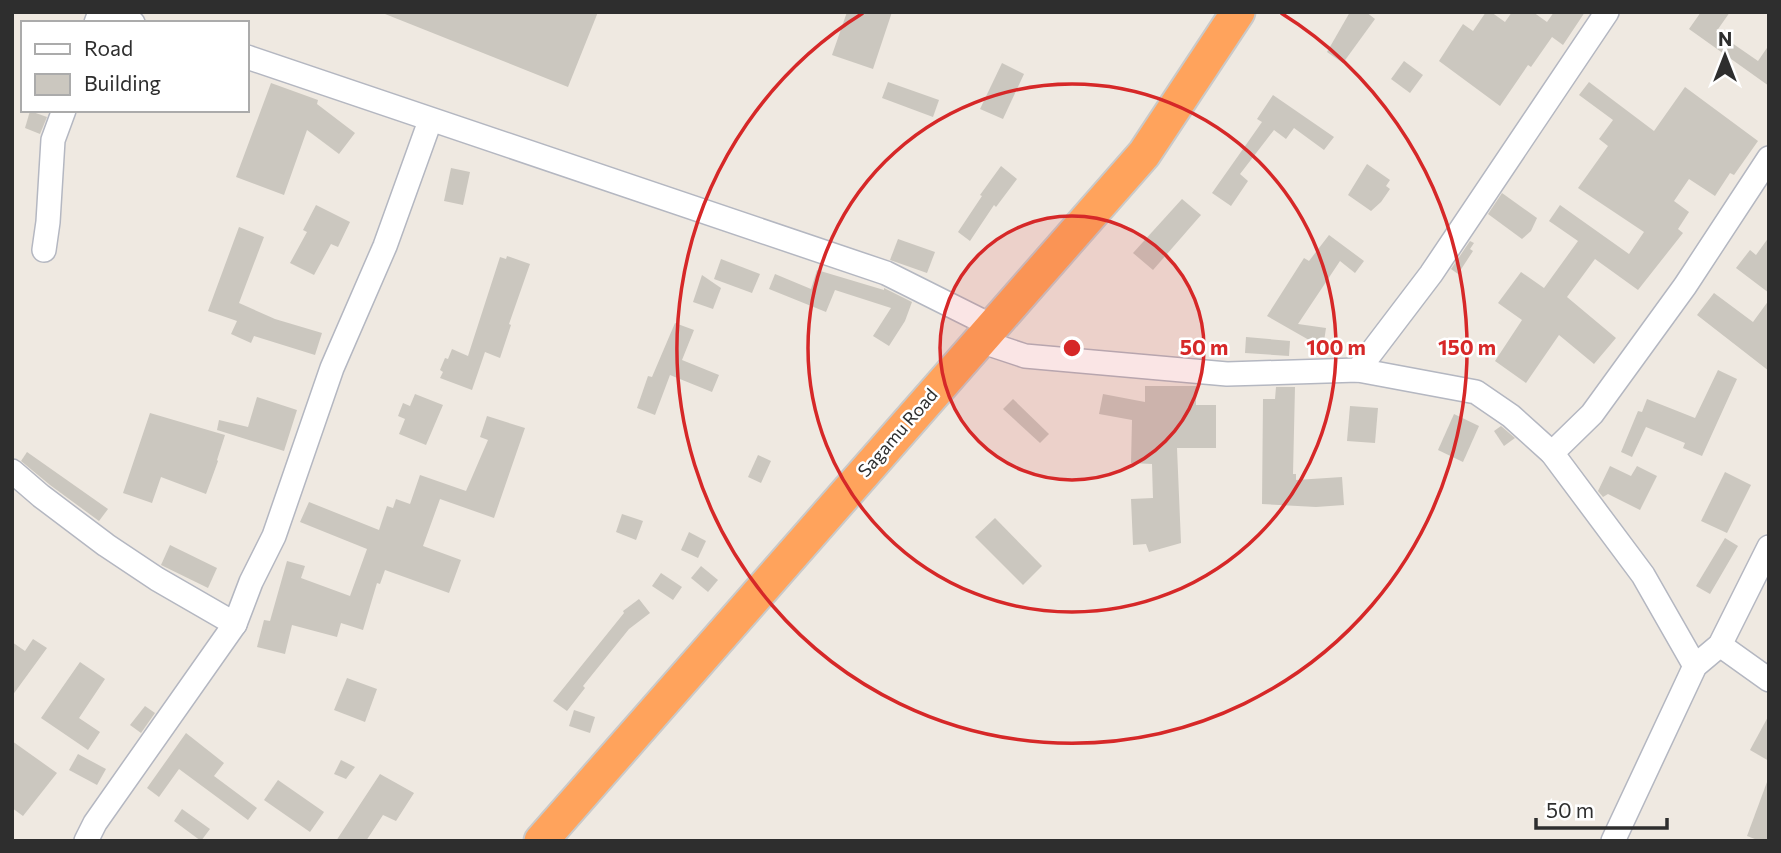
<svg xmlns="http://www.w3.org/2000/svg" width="1781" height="853" font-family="Commissioner,sans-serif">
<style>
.building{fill:#cbc7bf}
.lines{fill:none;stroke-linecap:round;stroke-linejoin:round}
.minor-casing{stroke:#b4b7c1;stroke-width:26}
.highway-casing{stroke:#c9c9c9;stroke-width:37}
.minor{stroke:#fff;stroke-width:23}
.highway{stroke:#ffa35c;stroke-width:33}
.ring{fill:none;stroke:#d62828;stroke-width:3.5}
.labels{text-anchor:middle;stroke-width:5;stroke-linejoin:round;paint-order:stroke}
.street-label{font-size:18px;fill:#2e2e2e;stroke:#fff}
.centre{fill:#d62828;stroke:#fff;stroke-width:3.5}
.ring-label{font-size:21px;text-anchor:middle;font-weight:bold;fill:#d62828;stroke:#fff;stroke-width:5;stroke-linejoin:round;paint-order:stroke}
</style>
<rect width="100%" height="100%" fill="#efe9e1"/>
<g class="building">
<polygon points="380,12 598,12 568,87"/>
<polygon points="847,12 892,12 873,69 832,55"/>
<polygon points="1350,12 1366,12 1375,19 1343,63 1327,52"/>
<polygon points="1486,12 1491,12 1505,22 1512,12 1533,12 1547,22 1554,12 1585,12 1563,45 1552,37 1531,67 1528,65 1500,106 1439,61 1463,24 1473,31"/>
<polygon points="1701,12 1730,12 1716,32 1758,61 1769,45 1769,86 1689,29"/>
<polygon points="1404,61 1423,75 1410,93 1391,79"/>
<polygon points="1002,63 1024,74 1003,119 980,109"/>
<polygon points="888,82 939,100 933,117 882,98"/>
<polygon points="1589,82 1654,131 1685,87 1758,141 1734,175 1730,173 1715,196 1689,179 1674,201 1689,212 1678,229 1683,233 1638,290 1595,259 1567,297 1616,338 1594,364 1559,335 1526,383 1495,361 1522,320 1498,303 1521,272 1544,288 1578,241 1549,221 1560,205 1629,254 1644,232 1578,188 1608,146 1599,139 1613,120 1579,95"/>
<polygon points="271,83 318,100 317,104 355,133 339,154 307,130 284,195 236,177"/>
<polygon points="1273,95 1334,137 1324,150 1294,128 1286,139 1274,130 1240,174 1248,181 1231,206 1212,193 1262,122 1257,119"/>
<polygon points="30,111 47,117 40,134 25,128"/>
<polygon points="1367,164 1390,180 1386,186 1390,189 1381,202 1371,211 1348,195"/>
<polygon points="1001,166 1017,179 996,207 994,205 970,241 958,232 982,196 980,195"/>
<polygon points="451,168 470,172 463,205 444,201"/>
<polygon points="1502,193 1537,218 1531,231 1522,239 1488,214"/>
<polygon points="1182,199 1201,215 1153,270 1133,253"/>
<polygon points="316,205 350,222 338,247 331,244 314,275 290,263 307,232 303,230"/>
<polygon points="239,227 264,237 239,303 275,319 322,333 315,355 254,336 251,343 231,334 237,321 208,311"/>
<polygon points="1329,235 1364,261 1355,273 1340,261 1298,324 1326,328 1323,348 1267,316 1304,258 1309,261"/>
<polygon points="1769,237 1769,293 1736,268 1750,250 1756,255"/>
<polygon points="898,239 935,252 927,273 890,260"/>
<polygon points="1470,241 1474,243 1470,249 1473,251 1458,274 1451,269"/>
<polygon points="507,256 530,264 509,324 511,325 500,358 485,352 472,390 440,378 443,372 440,370 445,358 448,359 452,349 468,356 500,257 506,259"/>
<polygon points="721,259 760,274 752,293 714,279"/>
<polygon points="817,270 884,290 884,288 912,302 905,321 889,346 873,336 891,308 835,290 826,312 769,289 775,274 811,289"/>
<polygon points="702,275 721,288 713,309 693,302"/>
<polygon points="1714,293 1753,322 1769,300 1769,371 1697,315"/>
<polygon points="675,323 694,330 682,360 719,375 712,392 670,375 655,415 637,408 648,376 652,377"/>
<polygon points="1246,337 1290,341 1289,356 1245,353"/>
<polygon points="1718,370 1737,379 1702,456 1683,448 1685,443 1646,427 1632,457 1621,452 1638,411 1642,412 1647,399 1695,418"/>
<polygon points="1145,386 1196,386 1196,405 1216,405 1216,448 1177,448 1181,543 1149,552 1146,544 1133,545 1131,499 1153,498 1152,464 1131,463 1132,420 1099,414 1103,394 1145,402"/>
<polygon points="1276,387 1295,387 1293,474 1296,474 1296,480 1342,477 1344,505 1316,507 1262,504 1263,399 1275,399"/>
<polygon points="415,394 443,405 426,445 399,434 405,419 398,416 403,403 410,406"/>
<polygon points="257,397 297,410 284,451 217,430 219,420 248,427"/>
<polygon points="1013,399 1049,434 1040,443 1003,409"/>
<polygon points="1350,406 1378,408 1375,443 1347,441"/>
<polygon points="150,413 225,435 217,460 218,461 206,494 161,477 152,503 123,493"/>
<polygon points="1454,414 1479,426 1463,462 1438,450"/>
<polygon points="487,416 525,428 494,518 440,499 423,546 461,560 449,593 385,570 380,584 377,583 363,630 341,623 337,637 292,625 285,654 257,647 264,620 270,621 287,561 305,566 301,578 350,596 367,549 300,522 309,502 379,530 387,506 393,508 396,499 410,504 420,475 466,491 488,440 480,437"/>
<polygon points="1501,426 1515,438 1504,446 1494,431"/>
<polygon points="27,452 108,509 99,521 50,485 21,461"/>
<polygon points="758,455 771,461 761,483 748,477"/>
<polygon points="1610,466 1631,476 1637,466 1657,476 1640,510 1608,494 1603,497 1598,491"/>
<polygon points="1725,472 1751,485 1727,533 1701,521"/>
<polygon points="622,514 643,521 636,540 616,532"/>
<polygon points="995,518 1042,566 1023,585 975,537"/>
<polygon points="689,532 706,541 698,558 681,550"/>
<polygon points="1725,538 1738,546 1710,594 1696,586"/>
<polygon points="170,545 217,568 208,588 161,565"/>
<polygon points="701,566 718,580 708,592 691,578"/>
<polygon points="661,573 682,587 673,600 652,586"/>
<polygon points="639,599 650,613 629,629 583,686 585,688 567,711 553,701 624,613 623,611"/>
<polygon points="33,639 47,648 12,696 12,642 25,651"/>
<polygon points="80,662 105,679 79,718 100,732 88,750 41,718"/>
<polygon points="347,678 377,689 365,722 334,710"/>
<polygon points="145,706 155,713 141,733 130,725"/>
<polygon points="574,710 595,717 590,733 569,726"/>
<polygon points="1769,715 1769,761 1750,750"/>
<polygon points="186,733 224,763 214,776 257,808 248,820 179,769 159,797 147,788"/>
<polygon points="12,741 57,773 23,816 12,808"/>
<polygon points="78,754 106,769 97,785 69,770"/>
<polygon points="341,760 355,767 346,779 334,774"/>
<polygon points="380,774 414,793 396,821 383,815 366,841 336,841"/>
<polygon points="278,780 324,812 310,832 264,800"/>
<polygon points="1767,782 1769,782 1769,841 1760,841 1747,836"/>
<polygon points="182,809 210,829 201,841 174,821"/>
</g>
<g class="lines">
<defs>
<g id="minor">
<polyline points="114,12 118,19 133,23"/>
<polyline points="96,23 100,12"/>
<polyline points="247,57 886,273 992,326"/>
<polyline points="44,250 48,222 53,140 64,110"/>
<polyline points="980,341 1025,356 1227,374 1358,370 1476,392 1511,416 1552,453 1643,575 1695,666"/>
<polyline points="1358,370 1431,274 1607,12"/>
<polyline points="1552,453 1592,414 1685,286 1769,158"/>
<polyline points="12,471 41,496 106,545 157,579 235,624"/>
<polyline points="1720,645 1769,680"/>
<polyline points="86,841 95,823 235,624 251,582 274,536 332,368 385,246 430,121"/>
<polyline points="1613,841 1695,666 1720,645 1769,547"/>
</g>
<polyline id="highway" points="541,841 1144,154 1238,12"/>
</defs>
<use href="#minor" class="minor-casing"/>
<use href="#highway" class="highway-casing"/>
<use href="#minor" class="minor"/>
<use href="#highway" class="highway"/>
</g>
<circle cx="1072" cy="348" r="132" fill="#d62828" fill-opacity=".12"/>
<g class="ring">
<circle cx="1072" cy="348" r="132"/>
<circle cx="1072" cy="348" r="264"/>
<path d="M1281 13A395 395 0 1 1 863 13"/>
</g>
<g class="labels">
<g class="street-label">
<text transform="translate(898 433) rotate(-49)" y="6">Sagamu Road</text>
</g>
</g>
<circle cx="1072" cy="348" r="10" class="centre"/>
<g class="ring-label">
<text x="1204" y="355">50 m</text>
<text x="1336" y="355">100 m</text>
<text x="1467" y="355">150 m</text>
</g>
<rect width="1781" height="853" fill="none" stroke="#2e2e2e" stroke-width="28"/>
<rect x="21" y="21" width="228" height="91" fill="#ffffff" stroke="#ababab" stroke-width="2"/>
<rect x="35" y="44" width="35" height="10" fill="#ffffff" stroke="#ababab" stroke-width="2"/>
<text x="84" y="56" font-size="21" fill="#2e2e2e">Road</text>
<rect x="35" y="74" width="35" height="21" fill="#cbc7bf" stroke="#ababab" stroke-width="2"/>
<text x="84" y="91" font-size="21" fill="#2e2e2e">Building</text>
<g transform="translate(1725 56)" stroke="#ffffff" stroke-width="5" paint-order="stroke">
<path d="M0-5L12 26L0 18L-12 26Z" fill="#2e2e2e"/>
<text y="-10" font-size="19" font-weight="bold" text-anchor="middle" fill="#2e2e2e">N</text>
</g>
<path d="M1536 818v10h131v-10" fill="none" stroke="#2e2e2e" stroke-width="3.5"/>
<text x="1546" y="818" font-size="21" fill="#2e2e2e" stroke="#ffffff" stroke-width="5" paint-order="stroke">50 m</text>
</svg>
